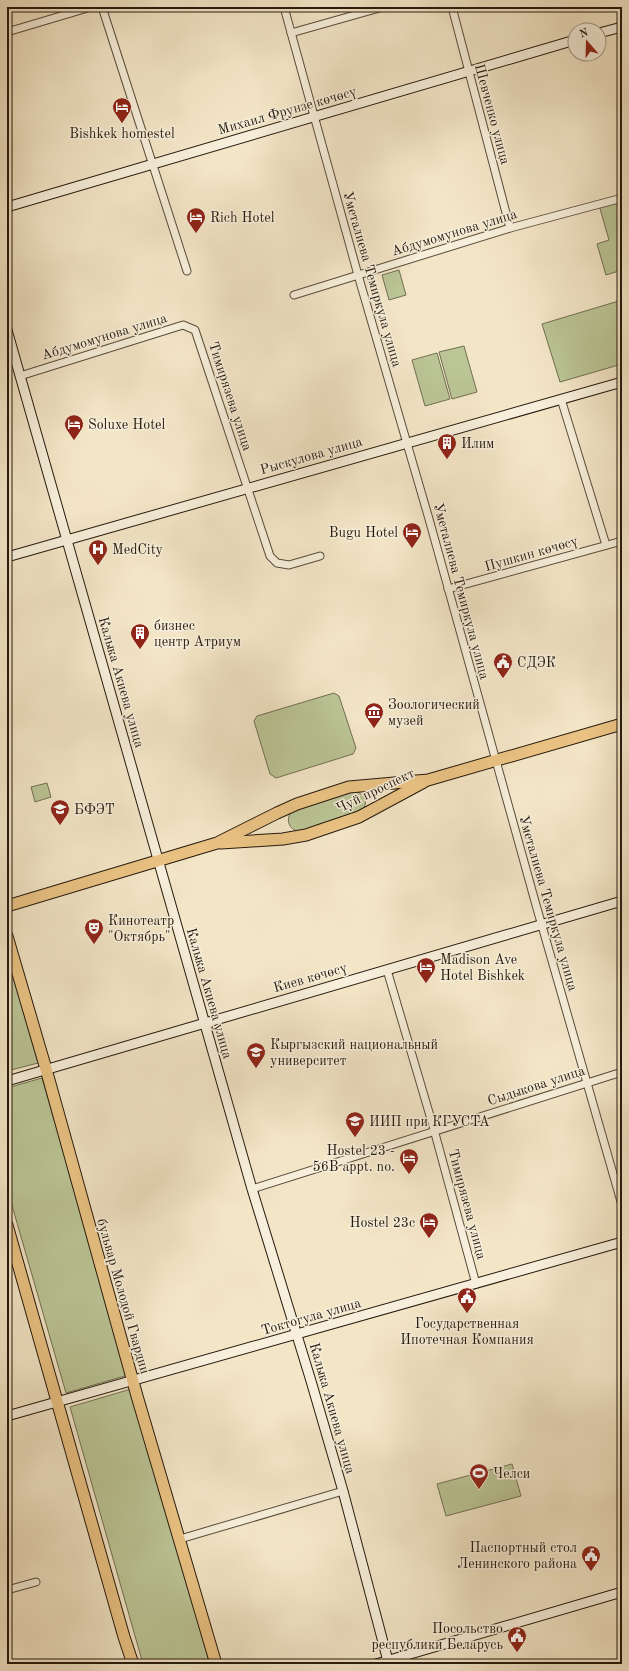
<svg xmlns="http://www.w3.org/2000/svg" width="629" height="1671" font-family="'Old Standard TT',serif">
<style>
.green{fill:#bbc596;stroke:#706f52}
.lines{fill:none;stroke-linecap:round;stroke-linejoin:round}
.street-casing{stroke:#594c3c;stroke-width:9}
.secondary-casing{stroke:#26190d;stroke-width:11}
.primary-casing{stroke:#26190d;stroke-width:13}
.street{stroke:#f7efdb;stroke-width:7}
.secondary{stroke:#f7efdb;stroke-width:9}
.primary{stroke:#eac384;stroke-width:11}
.labels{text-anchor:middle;stroke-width:3;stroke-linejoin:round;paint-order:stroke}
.street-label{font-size:14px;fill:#26190d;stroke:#f7efdb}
.poi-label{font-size:14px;fill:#26190d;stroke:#f7efdb;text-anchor:start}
</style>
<rect width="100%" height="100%" fill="#f3e6c7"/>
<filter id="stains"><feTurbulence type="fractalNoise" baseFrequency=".005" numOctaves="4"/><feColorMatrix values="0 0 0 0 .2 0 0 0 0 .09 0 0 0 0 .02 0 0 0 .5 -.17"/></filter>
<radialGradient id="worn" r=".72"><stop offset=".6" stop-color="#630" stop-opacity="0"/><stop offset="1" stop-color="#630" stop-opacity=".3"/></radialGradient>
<g class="green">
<polygon points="622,199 622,270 606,275 597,244 609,240 599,205"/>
<polygon points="399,270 406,295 389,300 382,275"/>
<polygon points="622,300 622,364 560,382 542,324"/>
<polygon points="464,346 477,392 452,399 439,352"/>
<polygon points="437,353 450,399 425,406 412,360"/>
<polygon points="334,693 339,696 356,748 353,754 276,778 270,774 254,721 257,716"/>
<polygon points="47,783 51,797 35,802 31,787"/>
<path d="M350,791C361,791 370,798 363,810L301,832C290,831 285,821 291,812Z"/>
<polygon points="7,954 38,1063 7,1071"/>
<polygon points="42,1078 128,1375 66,1393 7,1188 7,1088"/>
<polygon points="131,1389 210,1664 143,1664 70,1407"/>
<polygon points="512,1464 521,1496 446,1516 437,1484"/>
</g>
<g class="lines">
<defs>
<g id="street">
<polyline points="102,7 187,271"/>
<polyline points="284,7 358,275 429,519 536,905 622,1205"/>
<polyline points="452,7 510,228"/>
<polyline points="7,32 91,7"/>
<polyline points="291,33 383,7"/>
<polyline points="294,295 510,228 622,198"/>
<polyline points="20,376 183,325 195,330 270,556 277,563 289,565 320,556"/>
<polyline points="561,399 606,545"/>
<polyline points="448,589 622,541"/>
<polyline points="387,970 433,1126 476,1284"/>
<polyline points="252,1189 622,1072"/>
<polyline points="180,1539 343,1491"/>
<polyline points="7,1590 36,1582"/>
</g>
<g id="secondary">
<polyline points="599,33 622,27"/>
<polyline points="7,207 575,40"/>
<polyline points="7,330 252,1189 311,1381 343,1491 388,1661"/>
<polyline points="7,557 622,382"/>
<polyline points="7,1081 622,901"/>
<polyline points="7,1416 622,1242"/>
<polyline points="376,1664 622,1592"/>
</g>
<g id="primary">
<polyline points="221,843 283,839 306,835 359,817 424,782"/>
<polyline points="7,906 217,843 277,813 297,804 349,787 428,780 622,724"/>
<polyline points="7,936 46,1069 137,1396 216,1664"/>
<polyline points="7,1225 124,1637 133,1664"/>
</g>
</defs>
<use href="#street" class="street-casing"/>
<use href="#secondary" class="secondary-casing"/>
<use href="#primary" class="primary-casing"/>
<use href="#street" class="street"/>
<use href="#secondary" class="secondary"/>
<use href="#primary" class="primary"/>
</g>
<defs>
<symbol id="hotel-pin" viewBox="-11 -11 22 30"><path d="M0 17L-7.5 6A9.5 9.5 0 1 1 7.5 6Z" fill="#8f2418" stroke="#f7efdb"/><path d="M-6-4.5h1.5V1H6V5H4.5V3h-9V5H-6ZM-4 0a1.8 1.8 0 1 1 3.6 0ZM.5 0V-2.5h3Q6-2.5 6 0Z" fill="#fff"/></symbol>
<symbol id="building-pin" viewBox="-11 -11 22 30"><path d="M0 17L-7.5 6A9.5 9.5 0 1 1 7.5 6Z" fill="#8f2418" stroke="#f7efdb"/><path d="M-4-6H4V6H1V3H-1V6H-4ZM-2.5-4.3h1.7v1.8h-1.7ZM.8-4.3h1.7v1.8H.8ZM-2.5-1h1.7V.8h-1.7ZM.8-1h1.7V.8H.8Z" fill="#fff"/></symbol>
<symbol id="hospital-pin" viewBox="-11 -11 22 30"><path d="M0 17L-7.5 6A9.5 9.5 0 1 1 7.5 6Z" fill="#8f2418" stroke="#f7efdb"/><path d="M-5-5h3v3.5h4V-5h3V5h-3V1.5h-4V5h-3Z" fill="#fff"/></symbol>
<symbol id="civic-pin" viewBox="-11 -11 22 30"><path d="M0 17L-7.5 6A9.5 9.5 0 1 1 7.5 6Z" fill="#8f2418" stroke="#f7efdb"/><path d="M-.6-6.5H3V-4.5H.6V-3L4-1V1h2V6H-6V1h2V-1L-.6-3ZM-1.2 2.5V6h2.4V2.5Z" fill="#fff"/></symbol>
<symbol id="museum-pin" viewBox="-11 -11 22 30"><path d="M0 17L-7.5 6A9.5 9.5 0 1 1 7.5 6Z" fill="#8f2418" stroke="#f7efdb"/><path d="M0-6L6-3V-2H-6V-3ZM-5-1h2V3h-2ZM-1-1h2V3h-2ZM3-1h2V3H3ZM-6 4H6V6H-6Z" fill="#fff"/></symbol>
<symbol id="university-pin" viewBox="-11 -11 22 30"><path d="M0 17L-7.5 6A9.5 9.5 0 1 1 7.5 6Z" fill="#8f2418" stroke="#f7efdb"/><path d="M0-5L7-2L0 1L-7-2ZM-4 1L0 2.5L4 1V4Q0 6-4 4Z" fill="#fff"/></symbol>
<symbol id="theatre-pin" viewBox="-11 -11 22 30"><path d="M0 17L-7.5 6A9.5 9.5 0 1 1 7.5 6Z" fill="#8f2418" stroke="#f7efdb"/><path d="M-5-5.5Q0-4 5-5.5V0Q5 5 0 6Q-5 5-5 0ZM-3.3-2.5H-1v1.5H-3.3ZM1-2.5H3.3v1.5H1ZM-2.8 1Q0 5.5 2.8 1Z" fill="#fff"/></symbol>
<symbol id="stadium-pin" viewBox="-11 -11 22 30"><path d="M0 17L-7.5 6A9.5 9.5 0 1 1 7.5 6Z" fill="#8f2418" stroke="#f7efdb"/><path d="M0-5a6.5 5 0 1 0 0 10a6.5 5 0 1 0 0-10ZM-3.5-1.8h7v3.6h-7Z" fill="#fff"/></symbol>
</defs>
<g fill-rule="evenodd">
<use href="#hotel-pin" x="111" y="96" width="22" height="30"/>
<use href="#hotel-pin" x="185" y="206" width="22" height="30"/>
<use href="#hotel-pin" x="63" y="413" width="22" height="30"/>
<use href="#building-pin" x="436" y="432" width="22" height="30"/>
<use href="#hotel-pin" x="401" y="521" width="22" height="30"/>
<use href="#hospital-pin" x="87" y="538" width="22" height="30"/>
<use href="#building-pin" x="129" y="622" width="22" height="30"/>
<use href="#civic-pin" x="492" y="651" width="22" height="30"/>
<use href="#museum-pin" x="363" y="701" width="22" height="30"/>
<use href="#university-pin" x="49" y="798" width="22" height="30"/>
<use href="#theatre-pin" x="83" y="917" width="22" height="30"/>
<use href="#hotel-pin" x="415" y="956" width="22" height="30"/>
<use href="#university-pin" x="245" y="1041" width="22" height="30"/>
<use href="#university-pin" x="344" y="1110" width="22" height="30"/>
<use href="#hotel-pin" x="398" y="1147" width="22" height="30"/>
<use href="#hotel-pin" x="418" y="1211" width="22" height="30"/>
<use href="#civic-pin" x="456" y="1286" width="22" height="30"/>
<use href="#stadium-pin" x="468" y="1462" width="22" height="30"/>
<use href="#civic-pin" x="580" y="1544" width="22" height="30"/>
<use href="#civic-pin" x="506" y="1625" width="22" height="30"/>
</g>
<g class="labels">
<g class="street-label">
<text transform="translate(287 110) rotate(-16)" y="5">Михаил Фрунзе көчөсү</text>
<text transform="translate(493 114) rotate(75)" y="5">Шевченко улица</text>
<text transform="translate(454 232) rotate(-17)" y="5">Абдумомунова улица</text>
<text transform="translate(373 279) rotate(74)" y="5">Уметалиева Темиркула улица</text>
<text transform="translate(104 336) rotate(-17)" y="5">Абдумомунова улица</text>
<text transform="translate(231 396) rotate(72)" y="5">Тимирязева улица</text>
<text transform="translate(311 455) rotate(-16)" y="5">Рыскулова улица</text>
<text transform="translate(531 553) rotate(-16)" y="5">Пушкин көчөсү</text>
<text transform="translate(462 591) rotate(75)" y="5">Уметалиева Темиркула улица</text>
<text transform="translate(122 682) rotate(74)" y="5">Калыка Акиева улица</text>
<text transform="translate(375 790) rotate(-26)" y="5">Чуй проспект</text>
<text transform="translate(549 903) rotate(74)" y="5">Уметалиева Темиркула улица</text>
<text transform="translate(310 977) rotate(-16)" y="5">Киев көчөсү</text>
<text transform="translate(210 993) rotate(74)" y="5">Калыка Акиева улица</text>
<text transform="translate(536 1085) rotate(-18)" y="5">Сыдыкова улица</text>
<text transform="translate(468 1204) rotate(75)" y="5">Тимирязева улица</text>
<text transform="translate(124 1296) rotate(74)" y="5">бульвар Молодой Гвардии</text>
<text transform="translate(311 1316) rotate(-16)" y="5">Токтогула улица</text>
<text transform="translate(333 1408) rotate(74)" y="5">Калыка Акиева улица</text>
</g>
<g class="poi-label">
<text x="122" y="138" text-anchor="middle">Bishkek homestel</text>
<text x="210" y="222">Rich Hotel</text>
<text x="88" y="429">Soluxe Hotel</text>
<text x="461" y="448">Илим</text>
<text x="398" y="537" text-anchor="end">Bugu Hotel</text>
<text x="112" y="554">MedCity</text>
<text x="154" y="630">бизнес<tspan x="154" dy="16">центр Атриум</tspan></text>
<text x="517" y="667">СДЭК</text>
<text x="388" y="709">Зоологический<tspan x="388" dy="16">музей</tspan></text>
<text x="74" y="814">БФЭТ</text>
<text x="108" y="925">Кинотеатр<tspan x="108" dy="16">"Октябрь"</tspan></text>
<text x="440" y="964">Madison Ave<tspan x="440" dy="16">Hotel Bishkek</tspan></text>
<text x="270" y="1049">Кыргызский национальный<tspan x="270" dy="16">университет</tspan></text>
<text x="369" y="1126">ИИП при КГУСТА</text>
<text x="395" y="1155" text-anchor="end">Hostel 23 -<tspan x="395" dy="16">56B appt. no.</tspan></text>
<text x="415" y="1227" text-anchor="end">Hostel 23c</text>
<text x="467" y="1328" text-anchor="middle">Государственная<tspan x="467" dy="16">Ипотечная Компания</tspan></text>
<text x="493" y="1478">Челси</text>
<text x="577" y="1552" text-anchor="end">Паспортный стол<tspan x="577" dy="16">Ленинского района</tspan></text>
<text x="503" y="1633" text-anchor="end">Посольство<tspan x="503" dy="16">республики Беларусь</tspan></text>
</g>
</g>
<rect width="629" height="1671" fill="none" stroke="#f3e6c7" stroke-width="24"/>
<rect x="8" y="8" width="613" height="1655" fill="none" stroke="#26190d" stroke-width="2"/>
<rect x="12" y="12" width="605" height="1647" fill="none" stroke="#26190d"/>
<g transform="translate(587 42) rotate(340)"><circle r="19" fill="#f7efdb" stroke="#a39989"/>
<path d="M0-3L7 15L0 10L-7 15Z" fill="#8f2418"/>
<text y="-6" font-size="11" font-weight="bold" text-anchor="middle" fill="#26190d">N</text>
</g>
<rect width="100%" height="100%" filter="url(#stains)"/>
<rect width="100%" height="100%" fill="url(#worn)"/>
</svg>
